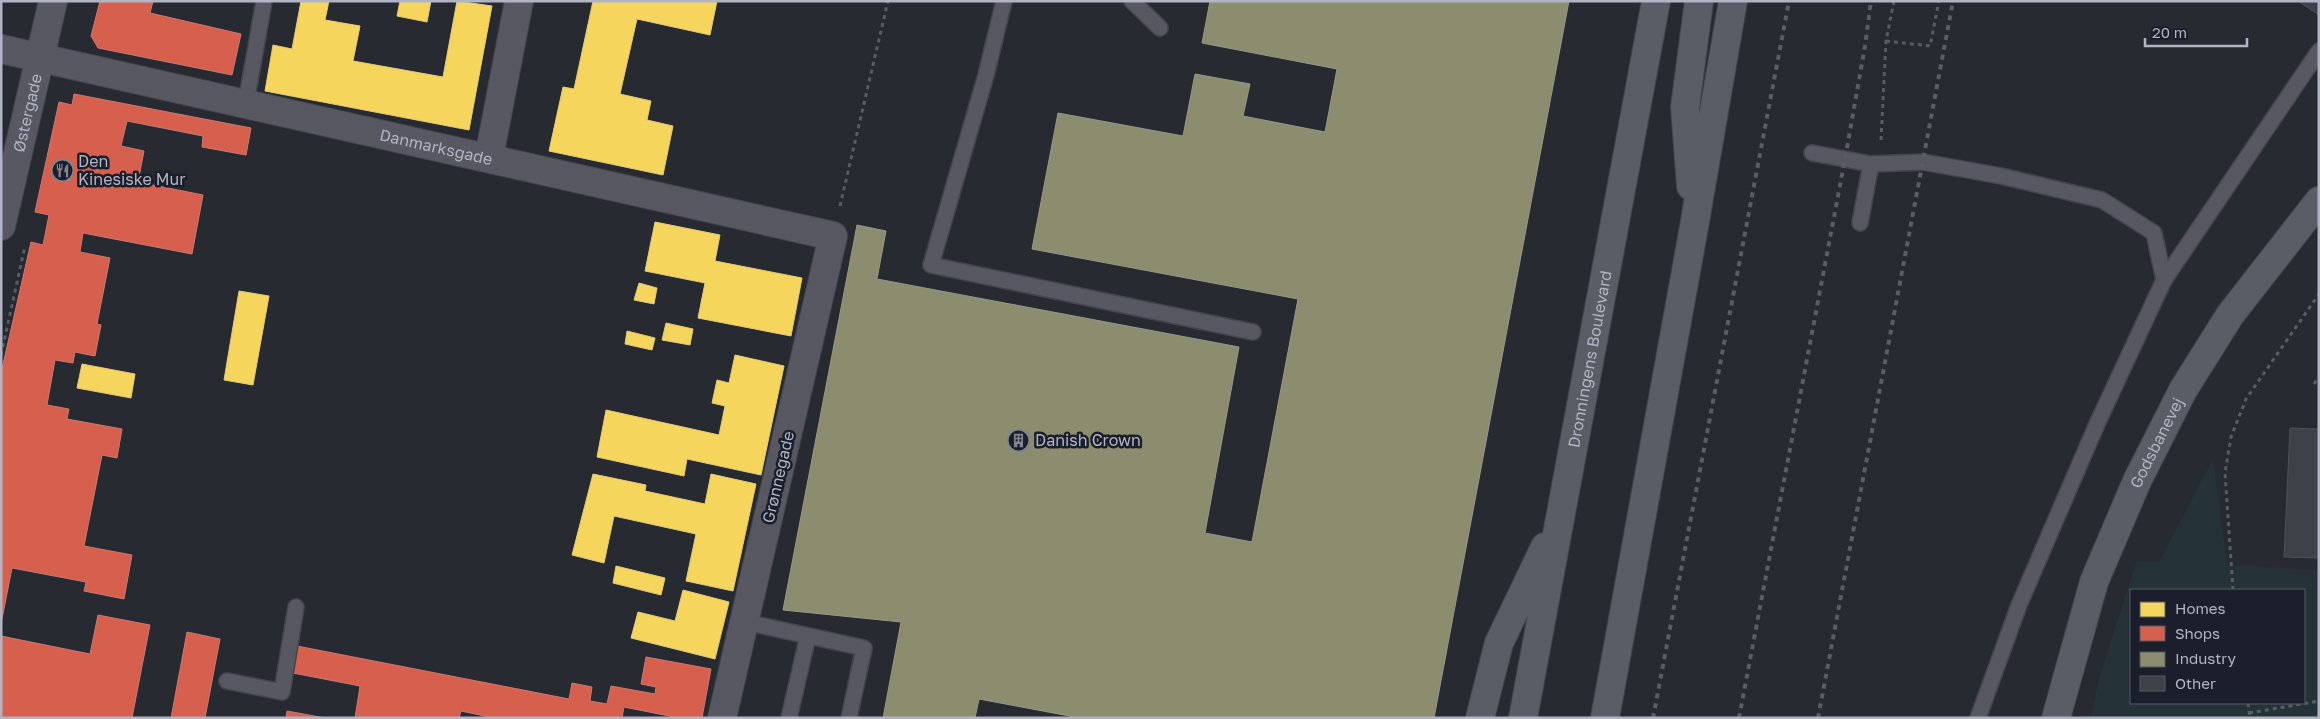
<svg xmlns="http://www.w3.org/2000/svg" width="2320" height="719" font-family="'Golos Text',sans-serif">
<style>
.green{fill:#253338;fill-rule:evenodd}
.homes{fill:#f6d55c;stroke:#e1cb7b}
.shops{fill:#d6604d;stroke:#cb7971}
.industry{fill:#8c8c6e;stroke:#979888}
.building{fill:#3f4148;stroke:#4f515a}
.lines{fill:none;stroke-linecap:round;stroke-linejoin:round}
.lane-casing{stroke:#44454b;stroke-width:18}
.street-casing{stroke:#44454b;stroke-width:30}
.secondary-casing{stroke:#44454b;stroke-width:30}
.path{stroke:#5a5c64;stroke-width:3;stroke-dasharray:4 4;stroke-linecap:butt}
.lane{stroke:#575861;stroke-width:15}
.street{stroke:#575861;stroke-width:28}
.secondary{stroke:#5b5d66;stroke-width:28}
.rail{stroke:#5b5d64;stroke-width:4;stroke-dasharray:5 5;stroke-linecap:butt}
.labels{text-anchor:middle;stroke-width:5;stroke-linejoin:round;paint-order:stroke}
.street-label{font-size:16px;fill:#b1b4c4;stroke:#1b1f2c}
.poi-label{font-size:16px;fill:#b1b4c4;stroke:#1b1f2c;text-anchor:start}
</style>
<rect width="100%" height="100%" fill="#282a32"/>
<path class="green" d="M2213,459L2227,565L2319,570V718H2091L2099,678L2137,561L2159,562ZM2131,590H2304V703H2131Z"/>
<g class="homes">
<polygon points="301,1 329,1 325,20 360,26 353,61 443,77 457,1 492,6 469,130 265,91 273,45 292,49"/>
<polygon points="400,1 431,1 427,22 397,16"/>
<polygon points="593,1 717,1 710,35 637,19 620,94 651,101 647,120 673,126 663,175 549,151 563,87 574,89"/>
<polygon points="655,222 720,235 715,261 802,278 791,336 698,318 705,283 645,271"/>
<polygon points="639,283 657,288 654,304 634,300"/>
<polygon points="239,291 269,296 253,385 224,380"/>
<polygon points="666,323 693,329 690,345 662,340"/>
<polygon points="627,331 655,338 652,350 625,344"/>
<polygon points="735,355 784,366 761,475 687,459 684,476 597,457 606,410 719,435 725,406 712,403 717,380 729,383"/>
<polygon points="82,364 135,374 131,398 77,388"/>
<polygon points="593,474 646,485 645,491 705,504 711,474 756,484 733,591 686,581 696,534 614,516 604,563 572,555"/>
<polygon points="616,566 665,578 661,595 613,583"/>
<polygon points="683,590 729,602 715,659 631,638 638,612 675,621"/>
</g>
<g class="shops">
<polygon points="100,1 153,1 150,13 241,34 232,75 98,48 91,36"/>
<polygon points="74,94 251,128 246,155 202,147 203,136 127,121 121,146 144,151 138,182 203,195 192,254 83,233 80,252 110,258 97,324 101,325 95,356 75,352 73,363 55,360 47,405 69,409 67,419 122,429 117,458 102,455 84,546 132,555 124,599 84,591 86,582 12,568 1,624 1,373 31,242 43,245 49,215 35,212 59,102 72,105"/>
<polygon points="98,615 150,625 132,718 1,718 1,636 90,654"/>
<polygon points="187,632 220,639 205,718 171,718"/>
<polygon points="297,646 569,699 572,683 592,687 590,701 607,704 611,686 655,694 656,687 641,684 646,657 711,669 702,718 679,718 624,707 622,718 494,718 461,711 459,718 355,718 360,686 293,673"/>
<polygon points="287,711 325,718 286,718"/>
</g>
<polygon class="industry" points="1210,1 1569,1 1434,718 1080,718 979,699 975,718 883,718 901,622 783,610 857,225 886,231 877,279 1239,347 1205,533 1252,542 1298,299 1032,249 1058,113 1183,136 1195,74 1250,84 1243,116 1325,132 1337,69 1202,43"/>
<g class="building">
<polygon points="2298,1 2319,1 2319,15"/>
<polygon points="2290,428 2319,429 2319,558 2284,557"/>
</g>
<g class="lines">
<defs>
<g id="lane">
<polyline points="1004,1 986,75 931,265 1253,332"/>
<polyline points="1132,1 1160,28"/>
<polyline points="246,103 264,1"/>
<polyline points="1812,153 1871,164 1923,162 2001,176 2102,200 2154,233 2164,280 2097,424 2019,605 1978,718"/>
<polyline points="1860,223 1871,164"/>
<polyline points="2164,280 2319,51"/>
<polyline points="745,622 864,648 849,718"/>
<polyline points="227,681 282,692 296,607"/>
<polyline points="789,718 808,636"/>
</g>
<g id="street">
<path id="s1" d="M1,49L833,236L722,718"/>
<polyline points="489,157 519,1"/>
<path id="s2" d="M1,226L53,1"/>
</g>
<g id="secondary">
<polyline points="1691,186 1685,107 1699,1"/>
<polyline points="1480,718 1499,643 1545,547"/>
<path id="s3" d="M1523,718L1656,1"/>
<polyline points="1605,718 1694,227 1733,1"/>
<path id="s4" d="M2056,718L2094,582L2137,481L2183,390L2230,315L2319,201"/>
</g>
</defs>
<use href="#lane" class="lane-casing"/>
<use href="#street" class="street-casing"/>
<use href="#secondary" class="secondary-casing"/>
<g class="path">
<polyline points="1886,41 1930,46 1939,1"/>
<polyline points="1881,140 1886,41 1894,1"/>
<polyline points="840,206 888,1"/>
<polyline points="1,355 25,246"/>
<polyline points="2314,384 2319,377"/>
<polyline points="2233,590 2225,473 2231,437 2246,399 2319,294"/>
<polyline points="2248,703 2250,718"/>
<polyline points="2249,713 2319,701"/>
</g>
<use href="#lane" class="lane"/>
<use href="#street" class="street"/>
<use href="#secondary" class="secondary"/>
<g class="rail">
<polyline points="1653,718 1789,1"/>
<polyline points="1739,718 1845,159 1865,46 1871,1"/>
<polyline points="1818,718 1953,1"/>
</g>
</g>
<defs>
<symbol id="restaurant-ring" viewBox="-11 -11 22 22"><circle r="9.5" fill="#1b1f2c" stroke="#818491" stroke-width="1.5"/><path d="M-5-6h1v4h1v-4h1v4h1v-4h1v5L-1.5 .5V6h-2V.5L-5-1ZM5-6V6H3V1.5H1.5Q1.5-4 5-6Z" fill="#818491"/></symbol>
<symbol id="building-ring" viewBox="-11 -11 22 22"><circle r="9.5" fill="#1b1f2c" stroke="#818491" stroke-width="1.5"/><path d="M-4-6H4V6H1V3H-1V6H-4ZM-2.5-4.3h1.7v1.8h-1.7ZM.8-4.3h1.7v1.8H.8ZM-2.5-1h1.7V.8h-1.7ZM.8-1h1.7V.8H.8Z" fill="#818491"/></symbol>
</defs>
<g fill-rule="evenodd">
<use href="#restaurant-ring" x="50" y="158" width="25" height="25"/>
<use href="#building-ring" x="1006" y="428" width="25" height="25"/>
</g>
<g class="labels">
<g class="street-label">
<text dy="6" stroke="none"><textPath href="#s2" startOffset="116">Østergade</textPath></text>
<text dy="6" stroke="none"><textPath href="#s1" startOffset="446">Danmarksgade</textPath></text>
<text dy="6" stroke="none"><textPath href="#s3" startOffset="365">Dronningens Boulevard</textPath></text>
<text dy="6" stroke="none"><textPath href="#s4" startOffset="294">Godsbanevej</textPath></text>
<text transform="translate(778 477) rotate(-77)" y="6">Grønnegade</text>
</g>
<g class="poi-label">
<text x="78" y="167">Den<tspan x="78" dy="18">Kinesiske Mur</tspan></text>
<text x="1035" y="446">Danish Crown</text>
</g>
</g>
<rect width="2320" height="719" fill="none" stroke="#b1b4c4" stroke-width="5"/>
<rect x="2130" y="589" width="175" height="115" fill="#1b1f2c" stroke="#575b69"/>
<rect x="2140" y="602" width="25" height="15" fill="#f6d55c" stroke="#575b69"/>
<text x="2175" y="614" font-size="15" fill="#b1b4c4">Homes</text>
<rect x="2140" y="626" width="25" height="15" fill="#d6604d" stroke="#575b69"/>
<text x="2175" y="639" font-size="15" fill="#b1b4c4">Shops</text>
<rect x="2140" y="652" width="25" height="15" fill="#8c8c6e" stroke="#575b69"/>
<text x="2175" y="664" font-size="15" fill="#b1b4c4">Industry</text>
<rect x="2140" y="676" width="25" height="15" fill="#3f4148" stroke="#575b69"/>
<text x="2175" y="689" font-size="15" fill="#b1b4c4">Other</text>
<path d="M2145 38v8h102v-8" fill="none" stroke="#b1b4c4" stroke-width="2.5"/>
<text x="2152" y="38" font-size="15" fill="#b1b4c4" stroke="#1b1f2c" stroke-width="4" paint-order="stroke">20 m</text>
</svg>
